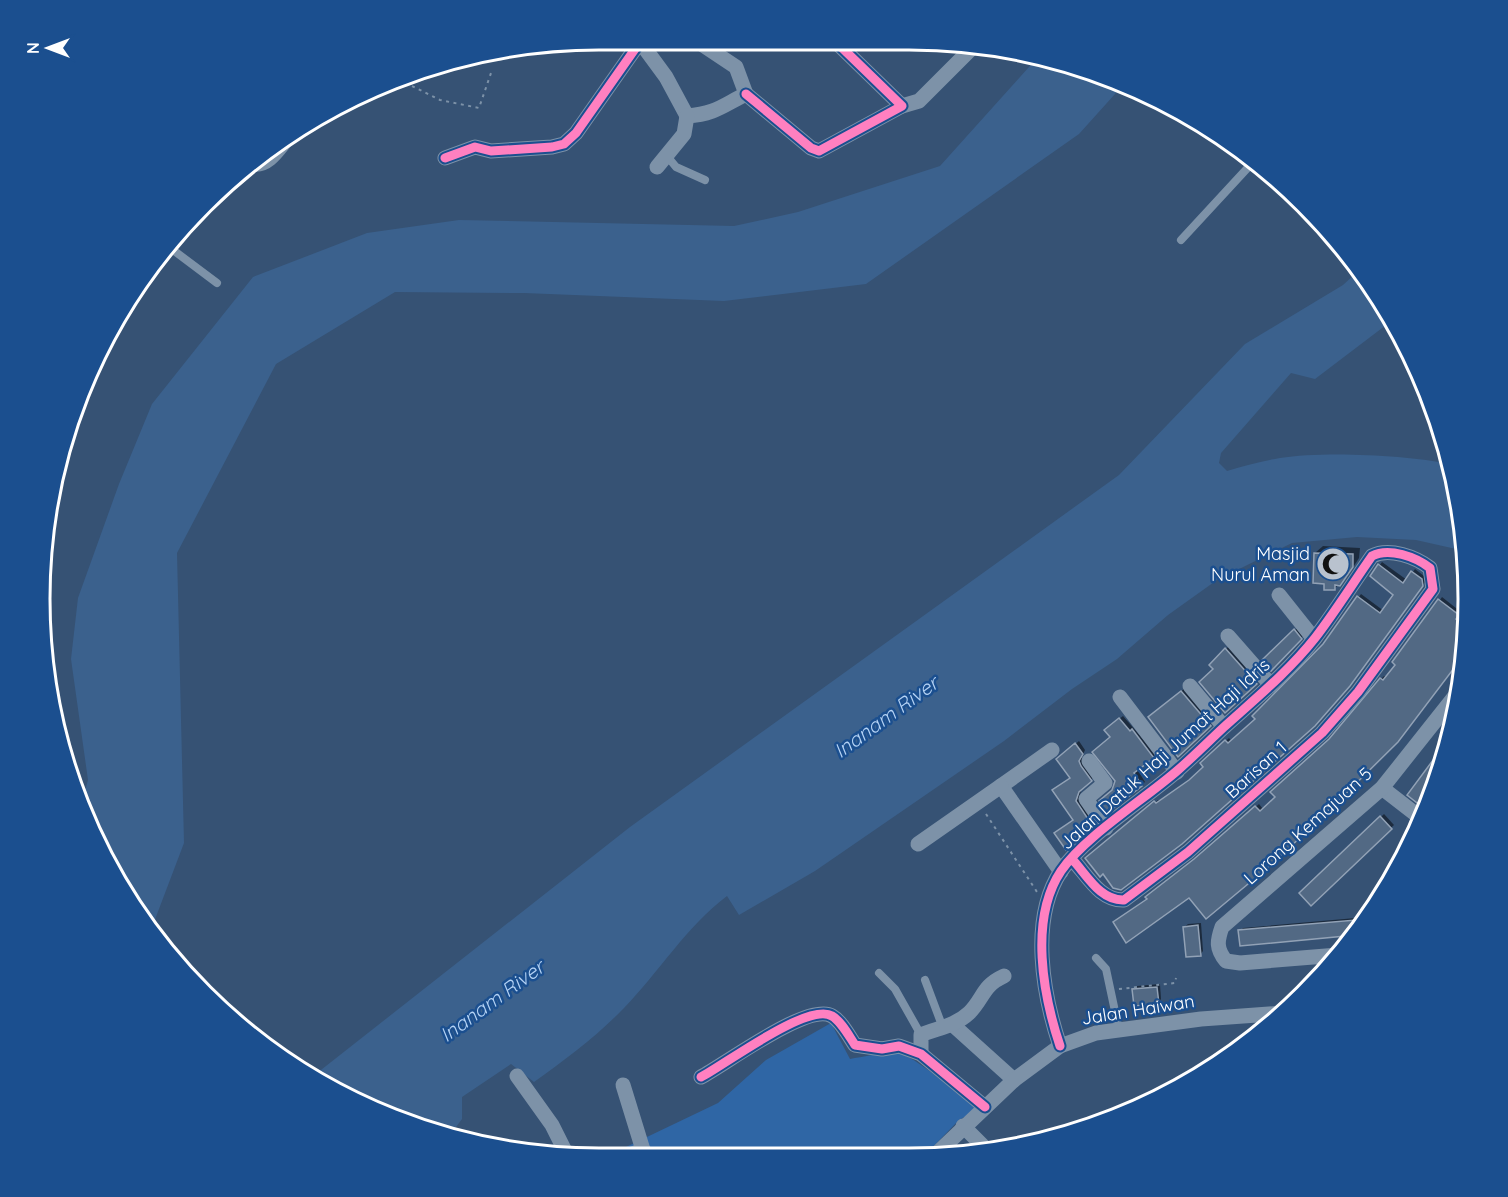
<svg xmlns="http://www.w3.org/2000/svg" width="1508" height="1197" font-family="Quicksand,sans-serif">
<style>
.green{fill:#2f66a5}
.water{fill:#3b618d}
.shadow{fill:#0007}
.building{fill:#526984;stroke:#92a2b6;stroke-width:1.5}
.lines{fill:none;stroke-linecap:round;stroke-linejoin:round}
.path{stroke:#7d92a8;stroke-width:2;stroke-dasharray:3 4.5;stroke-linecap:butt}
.lane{stroke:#7d92a8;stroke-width:8}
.street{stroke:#7d92a8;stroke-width:15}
.cycleway-casing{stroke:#1b4f8f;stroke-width:13}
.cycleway{stroke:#ff80c0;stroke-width:9}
.labels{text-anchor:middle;stroke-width:5;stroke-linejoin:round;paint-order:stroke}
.poi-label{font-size:18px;fill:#fff;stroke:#1b4f8f;text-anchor:end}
.street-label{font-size:18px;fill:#fff;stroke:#1b4f8f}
.water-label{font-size:20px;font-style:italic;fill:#b5d3f5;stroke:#1b4f8f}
.rim{fill:none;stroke:#fff;stroke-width:3}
</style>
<rect width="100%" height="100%" fill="#365274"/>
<path class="green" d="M831,1023L850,1059C864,1057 882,1052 896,1053C915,1054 960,1098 981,1108L959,1120L923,1157L603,1158L718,1103L766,1060Z"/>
<g class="water">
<polygon points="1037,58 1090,69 1124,84 1079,134 866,284 724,301 524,293 395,292 276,364 177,553 184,843 151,930 114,878 82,802 88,780 71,659 78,598 119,484 152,404 253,277 367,233 459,220 734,226 798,212 940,166"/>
<path d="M1356,273L1394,319L1315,379L1291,373L1221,453L1219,463L1227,471C1244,466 1262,461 1280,458C1324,451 1406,455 1450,464L1464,526L1465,551L1416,540L1357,537L1292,543L1217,580L1168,615L1117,659L1072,689L1004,741L815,871L739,915L727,896C686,927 659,972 624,1008C597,1036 565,1060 534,1082L511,1064L462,1097V1119L450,1135L385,1116L312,1077L630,827L1119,475L1245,344L1343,285Z"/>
</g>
<g class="shadow">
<polygon points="1323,546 1360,548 1359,558 1347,577 1334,589 1326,582 1315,553"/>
<polygon points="1382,562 1407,580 1415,569 1424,576 1425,582 1353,681 1090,855 1158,800 1160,801 1194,778 1205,767 1202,763 1229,738 1232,742 1257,719 1324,645 1361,594 1384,611 1395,595 1372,576"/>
<polygon points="1442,597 1461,612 1458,615 1467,622 1465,654 1402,735 1355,785 1265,868 1189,895 1148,899 1259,804 1263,809 1332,739 1381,679 1384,676 1387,678"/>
<polygon points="1298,627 1304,635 1272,669 1265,661"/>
<polygon points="1229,646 1259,680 1225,711 1215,669 1211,665"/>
<polygon points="1184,689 1213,722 1178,755 1153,714"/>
<polygon points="1123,716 1156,754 1137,769 1145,782 1108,811 1116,781 1109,727"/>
<polygon points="1451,739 1450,744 1426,807 1409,794"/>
<polygon points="1079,741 1085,750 1082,757 1084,763 1094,777 1082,788 1079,797 1094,821 1066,847 1074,819 1072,777 1058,759"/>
<polygon points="1384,814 1394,825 1311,904 1301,893"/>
<polygon points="1367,917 1357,934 1241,944 1240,931 1243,928"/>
<polygon points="1201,923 1203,951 1200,955 1184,927 1188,924"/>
<polygon points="1160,984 1161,999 1158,1003 1134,990 1137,986"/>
</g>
<g class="building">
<polygon points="1314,553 1353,554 1353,567 1340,586 1335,585 1335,590 1324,590 1324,584 1313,583"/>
<polygon points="1378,564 1403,583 1411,571 1422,579 1423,586 1350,686 1315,726 1182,844 1121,890 1113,888 1103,874 1100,877 1085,858 1154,801 1156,803 1189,780 1203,767 1200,763 1225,740 1228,743 1255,719 1252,716 1323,644 1357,596 1380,613 1393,595 1370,576"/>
<polygon points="1438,599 1459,615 1456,619 1468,628 1464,655 1398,742 1315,824 1266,869 1206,919 1189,898 1126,943 1113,922 1147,899 1145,897 1194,859 1255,806 1260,811 1275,797 1270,792 1329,739 1380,678 1383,680 1395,665 1392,662"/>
<polygon points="1294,629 1302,639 1271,671 1262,660"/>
<polygon points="1225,648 1257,684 1225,713 1199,682 1213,669 1209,665"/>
<polygon points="1181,691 1211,726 1178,757 1148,717"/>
<polygon points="1119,718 1130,731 1132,729 1154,758 1134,773 1142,786 1107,813 1099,801 1112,790 1115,781 1092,752 1110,737 1104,730"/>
<polygon points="1448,740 1450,744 1432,791 1421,806 1407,795"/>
<polygon points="1075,743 1083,754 1079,761 1081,766 1092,781 1079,792 1076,801 1092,825 1066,850 1054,833 1073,820 1052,790 1070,778 1056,759"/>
<polygon points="1380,816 1392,829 1311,906 1299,893"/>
<polygon points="1356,920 1356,935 1240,946 1238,930"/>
<polygon points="1198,925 1201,956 1186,957 1183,927"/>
<polygon points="1157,987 1159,1004 1134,1006 1132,989"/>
</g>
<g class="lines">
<g class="path">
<polyline points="398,81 406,83 440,100 479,108 491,73"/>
<polyline points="986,814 1037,892"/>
<polyline points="1119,989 1175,983 1176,978"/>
</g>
<g class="lane">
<polyline points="667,156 676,167 705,180"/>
<polyline points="1181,240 1254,161"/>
<polyline points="169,247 217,283"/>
<polyline points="1096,958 1106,969 1119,1030"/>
<polyline points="879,973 895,989 921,1035"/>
<polyline points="925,980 943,1028"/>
</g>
<g class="street">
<path d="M641,43L666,77L687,116C715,114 722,106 746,94L736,67L694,39"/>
<polyline points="500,53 501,52"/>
<polyline points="746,94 811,148 819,151 902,106 834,40"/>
<polyline points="902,106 919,101 974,46"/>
<polyline points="445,158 475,147 491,151 552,147 564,144 576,133 642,39"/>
<path d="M254,164C269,166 279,148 288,138"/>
<polyline points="657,167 684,134 687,116"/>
<polyline points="1279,595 1314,639"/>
<polyline points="1228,636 1271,685"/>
<polyline points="1190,686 1224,727"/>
<polyline points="1120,697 1177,772"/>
<polyline points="1052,750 1001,786 1061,872"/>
<polyline points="1089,761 1105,783 1086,799 1106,828"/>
<polyline points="1382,788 1422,819"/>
<polyline points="918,844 1001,786"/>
<path d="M1338,955L1240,963L1226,961C1216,949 1217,941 1222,927L1382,788L1459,691"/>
<polyline points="953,1025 1014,1080"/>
<path d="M1060,1046C1043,995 1029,919 1061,871C1085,836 1145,799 1178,770C1194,756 1209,741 1224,727C1255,699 1289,671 1315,638C1335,612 1353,583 1372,556C1389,547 1416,557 1430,568L1433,589L1358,692L1322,733L1188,852L1124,900C1100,901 1087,875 1072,859"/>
<path d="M921,1054V1035C938,1028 955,1026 969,1013C984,998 982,986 1004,976"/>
<polyline points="517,1076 552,1125 567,1155"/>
<path d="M701,1077C726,1064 808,1002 832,1016C841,1021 849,1036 855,1045L882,1049L899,1046L921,1054L985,1107"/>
<polyline points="623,1085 643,1150"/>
<polyline points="963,1126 987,1150"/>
<polyline points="933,1157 1014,1080 1060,1046 1096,1033 1201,1019 1284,1013"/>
<polyline points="621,1158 643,1150 651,1158"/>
</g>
<defs>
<g id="cycleway">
<polyline points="746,94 811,148 819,151 902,106 834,40"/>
<polyline points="445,158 475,147 491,151 552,147 564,144 576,133 642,39"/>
<path d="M1060,1046C1043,995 1029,919 1061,871C1085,836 1145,799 1178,770C1194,756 1209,741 1224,727C1255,699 1289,671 1315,638C1335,612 1353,583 1372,556C1389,547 1416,557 1430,568L1433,589L1358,692L1322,733L1188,852L1124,900C1100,901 1087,875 1072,859"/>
<path d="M701,1077C726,1064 808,1002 832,1016C841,1021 849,1036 855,1045L882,1049L899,1046L921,1054L985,1107"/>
</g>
</defs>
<use href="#cycleway" class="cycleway-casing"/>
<use href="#cycleway" class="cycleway"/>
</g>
<defs>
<symbol id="mosque-disc" viewBox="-11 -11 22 22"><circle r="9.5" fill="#b9c2ce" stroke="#1b4f8f"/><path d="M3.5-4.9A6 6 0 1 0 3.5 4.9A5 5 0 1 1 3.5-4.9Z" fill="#111"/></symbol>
</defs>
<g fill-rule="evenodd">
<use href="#mosque-disc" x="1314" y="545" width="38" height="38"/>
</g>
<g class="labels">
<g class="poi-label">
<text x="1310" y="560">Masjid<tspan x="1310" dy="21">Nurul Aman</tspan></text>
</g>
<g class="street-label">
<text transform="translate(1165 754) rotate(-42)" y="6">Jalan Datuk Haji Jumat Haji Idris</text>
<text transform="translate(1256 770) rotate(-42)" y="6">Barisan 1</text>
<text transform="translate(1308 826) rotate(-42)" y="6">Lorong Kemajuan 5</text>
<text transform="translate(1138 1010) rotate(-9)" y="6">Jalan Haiwan</text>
</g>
<g class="water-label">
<text transform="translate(886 717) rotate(-36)" y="7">Inanam River</text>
<text transform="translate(492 1001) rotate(-36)" y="7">Inanam River</text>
</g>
</g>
<path d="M0 0H1508V1197H0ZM599 50H909A549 549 0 0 1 1458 599V599A549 549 0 0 1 909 1148H599A549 549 0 0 1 50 599V599A549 549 0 0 1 599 50Z" fill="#1b4f8f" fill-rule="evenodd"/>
<path class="rim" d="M599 50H909A549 549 0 0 1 1458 599V599A549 549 0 0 1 909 1148H599A549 549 0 0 1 50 599V599A549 549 0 0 1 599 50Z"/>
<g transform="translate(48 48) rotate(270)" stroke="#1b4f8f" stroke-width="4.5" paint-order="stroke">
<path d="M0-4.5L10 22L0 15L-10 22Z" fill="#ffffff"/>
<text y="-9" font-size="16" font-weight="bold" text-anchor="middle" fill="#ffffff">N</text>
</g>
</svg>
